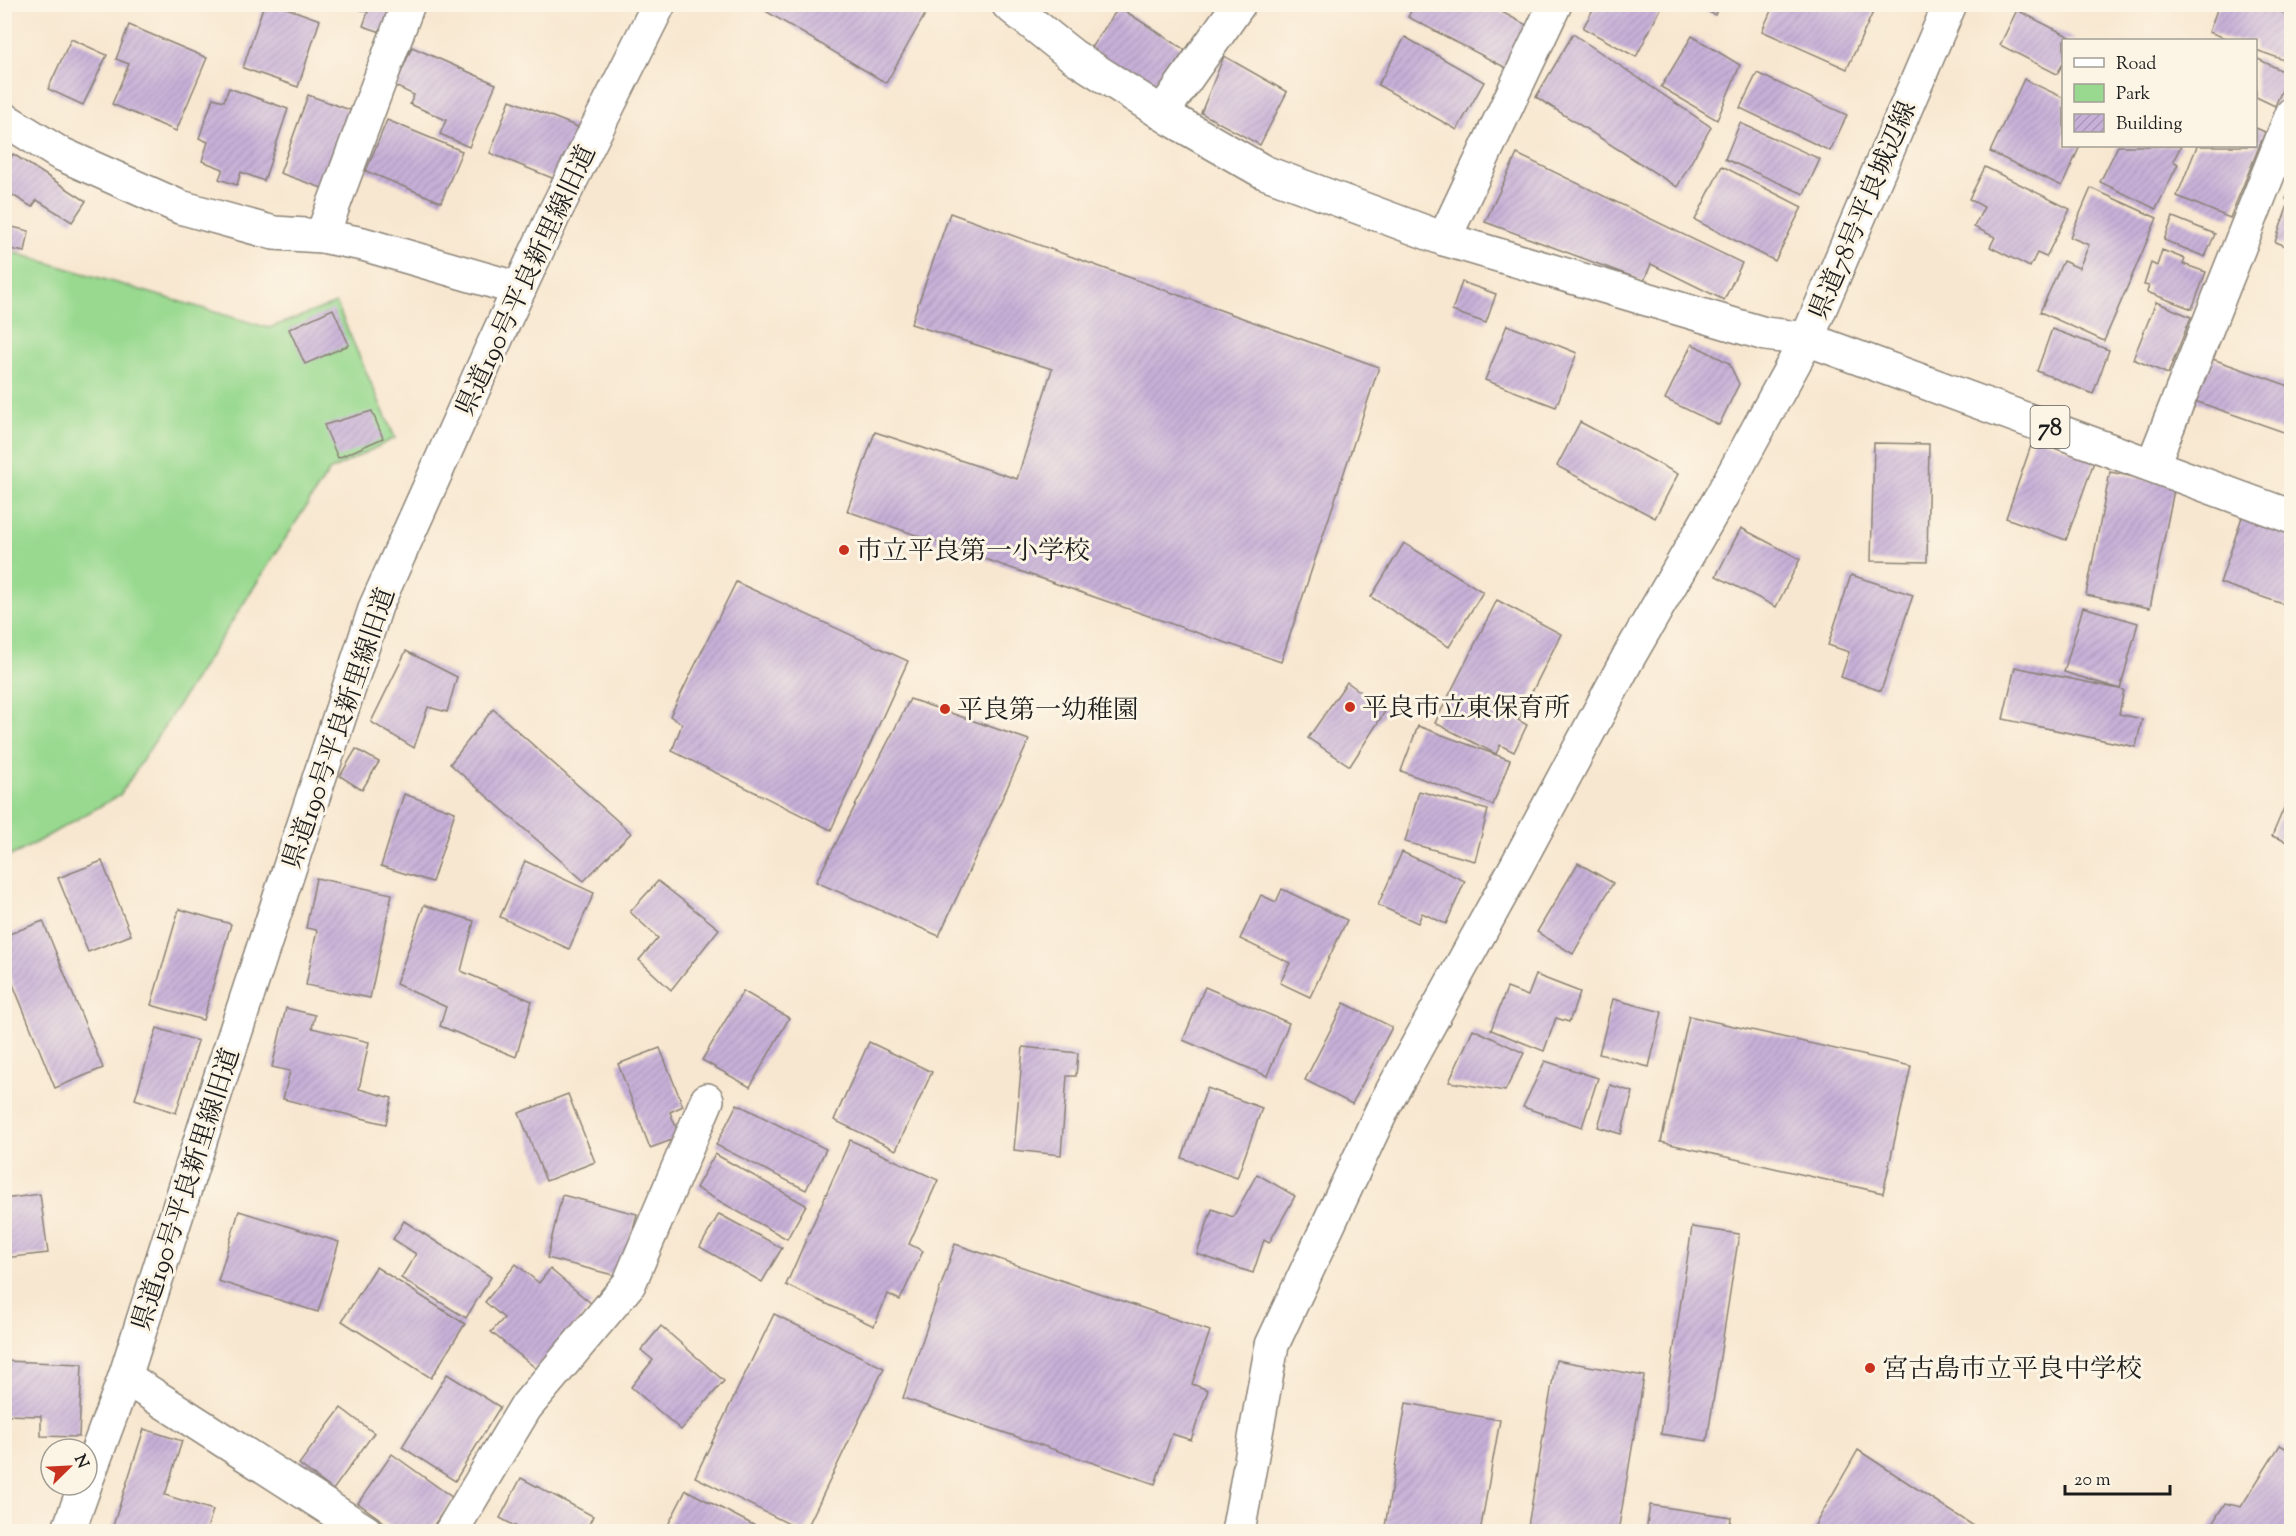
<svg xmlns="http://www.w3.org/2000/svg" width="2296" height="1536" font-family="'Sorts Mill Goudy','Noto Serif JP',serif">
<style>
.park{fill:#98d98f;stroke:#5a7a56;stroke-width:1.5}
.building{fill:url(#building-hatch)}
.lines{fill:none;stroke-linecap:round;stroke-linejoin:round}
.minor-casing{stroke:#8a8276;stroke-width:36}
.major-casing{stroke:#8a8276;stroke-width:36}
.minor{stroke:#fff;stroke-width:33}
.major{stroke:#fff;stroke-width:33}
.poi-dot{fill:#c8321e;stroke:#fcf5e5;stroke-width:2}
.labels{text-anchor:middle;stroke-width:6;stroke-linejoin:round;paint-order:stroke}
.shield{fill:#fcf5e5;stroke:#5f5d58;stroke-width:1.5}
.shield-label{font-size:24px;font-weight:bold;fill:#1c1c1c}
.street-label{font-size:26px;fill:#1c1c1c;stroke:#fcf5e5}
.poi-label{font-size:26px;fill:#1c1c1c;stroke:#fcf5e5;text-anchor:start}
</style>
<defs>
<pattern id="building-hatch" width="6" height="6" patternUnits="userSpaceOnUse" patternTransform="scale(1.5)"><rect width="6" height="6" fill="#c7b0d8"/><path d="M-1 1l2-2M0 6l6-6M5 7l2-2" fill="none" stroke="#aa97b9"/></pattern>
</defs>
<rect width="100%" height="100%" fill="#fcf5e5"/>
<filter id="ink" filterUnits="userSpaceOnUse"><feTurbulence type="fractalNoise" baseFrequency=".0167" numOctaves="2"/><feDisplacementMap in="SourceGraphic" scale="12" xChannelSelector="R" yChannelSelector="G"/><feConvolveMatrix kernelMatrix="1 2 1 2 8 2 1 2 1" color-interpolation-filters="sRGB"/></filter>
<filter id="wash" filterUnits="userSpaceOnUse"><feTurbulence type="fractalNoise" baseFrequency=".008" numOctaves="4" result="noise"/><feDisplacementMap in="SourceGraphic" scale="24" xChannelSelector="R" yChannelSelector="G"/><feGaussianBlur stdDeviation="1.35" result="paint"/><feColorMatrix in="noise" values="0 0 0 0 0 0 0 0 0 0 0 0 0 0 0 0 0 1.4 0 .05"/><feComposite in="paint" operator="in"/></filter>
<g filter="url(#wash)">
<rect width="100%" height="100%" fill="#f8e7d0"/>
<polygon class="park" points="5,250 269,328 336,303 395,438 329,471 120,795 21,851 5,858"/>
<g id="blocks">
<g class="building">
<polygon points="264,4 275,4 320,20 298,87 243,68"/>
<polygon points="401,4 390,35 363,26 368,12 346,5"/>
<polygon points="754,4 931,4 886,83"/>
<polygon points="1415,4 1487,4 1532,28 1510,70 1408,17"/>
<polygon points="1596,4 1659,4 1662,6 1636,57 1583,28"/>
<polygon points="1692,4 1720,4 1715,15"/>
<polygon points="1774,4 1856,4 1873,12 1847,69 1762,31"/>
<polygon points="2219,4 2260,4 2292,16 2292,63 2256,50 2256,40 2231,40 2209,32"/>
<polygon points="1119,7 1185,50 1156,93 1090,49"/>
<polygon points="2017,10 2076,40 2064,40 2064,62 2057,74 2000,45"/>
<polygon points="129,25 207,58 176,131 112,104 129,64 116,59"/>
<polygon points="1573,34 1711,127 1677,187 1536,97"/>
<polygon points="1692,36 1740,65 1717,120 1661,87"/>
<polygon points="1405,37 1484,82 1457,130 1378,85"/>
<polygon points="71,39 107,55 83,105 48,89"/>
<polygon points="412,47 496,84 469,147 440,134 446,120 410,104 414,95 395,86"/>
<polygon points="1224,56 1287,92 1260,145 1201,113"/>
<polygon points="2256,58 2289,74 2275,106 2256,97"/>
<polygon points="1757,73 1847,115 1830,151 1740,108"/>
<polygon points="2024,79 2064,98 2064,146 2080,146 2062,186 1990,152"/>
<polygon points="229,88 288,109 264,181 241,172 237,185 219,179 223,169 202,161 208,142 199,138 213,98 224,101"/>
<polygon points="308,95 364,115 336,193 280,173"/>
<polygon points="510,100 583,129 562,182 490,153"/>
<polygon points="387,120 462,151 441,202 366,171"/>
<polygon points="1740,123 1820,159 1804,194 1725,159"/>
<polygon points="2256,128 2265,132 2230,218 2177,196 2197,146 2256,146"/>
<polygon points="2118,146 2181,146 2173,161 2178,164 2156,209 2100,182"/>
<polygon points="13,154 86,201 72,222 37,200 32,207 4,190 4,168"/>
<polygon points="1517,154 1742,263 1724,300 1651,264 1644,281 1485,222"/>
<polygon points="1722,166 1802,207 1775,261 1695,220"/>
<polygon points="1985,167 2070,209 2046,257 2037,253 2030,267 1990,247 1995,237 1974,227 1984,207 1969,199"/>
<polygon points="2292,185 2292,201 2286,199"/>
<polygon points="2091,188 2157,218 2104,341 2040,312 2063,261 2079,268 2089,245 2070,237"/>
<polygon points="2288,205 2292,206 2292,249 2275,242"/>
<polygon points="950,213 1379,367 1281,662 847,511 875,432 1017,479 1052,369 911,324"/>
<polygon points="2173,217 2215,234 2205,257 2164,240"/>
<polygon points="4,225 29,231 25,252 4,248"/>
<polygon points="2162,250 2185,259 2183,264 2206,272 2192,309 2147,292 2149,286 2144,285 2151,263 2157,266"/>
<polygon points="1462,282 1496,294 1486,323 1452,311"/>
<polygon points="2156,302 2191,317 2168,374 2133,359"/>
<polygon points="333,309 349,345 305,364 289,329"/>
<polygon points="1507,325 1577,353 1556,407 1485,380"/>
<polygon points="2052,329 2109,350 2093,394 2037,371"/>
<polygon points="1692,344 1729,363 1739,384 1719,425 1665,399"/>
<polygon points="2207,357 2292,387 2292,435 2192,400"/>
<polygon points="372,411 383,438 338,458 324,425"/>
<polygon points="1580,422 1678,474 1655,518 1557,466"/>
<polygon points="2034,437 2095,459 2066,540 2006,518"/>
<polygon points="1874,443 1929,444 1927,562 1871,561"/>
<polygon points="2110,472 2175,485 2150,608 2086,595"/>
<polygon points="2243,514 2292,531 2292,607 2220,583"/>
<polygon points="1741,528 1800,559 1776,607 1716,576"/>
<polygon points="1404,543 1483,592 1449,647 1371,597"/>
<polygon points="1851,575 1913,595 1881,691 1841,677 1849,652 1828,645"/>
<polygon points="736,582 908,661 831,830 672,751 682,724 670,716"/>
<polygon points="1497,600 1561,634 1518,720 1527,725 1514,752 1500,745 1496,754 1435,723"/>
<polygon points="2083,607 2138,623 2120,689 2064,672"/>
<polygon points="406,651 457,677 447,712 428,707 414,748 371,722"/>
<polygon points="2015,667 2124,690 2119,714 2142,719 2136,747 2003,719"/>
<polygon points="1347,682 1386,710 1350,766 1308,738"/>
<polygon points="910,699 1029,740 939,936 816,882"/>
<polygon points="493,709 631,833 584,881 450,764"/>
<polygon points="1418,726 1510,760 1493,805 1401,771"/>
<polygon points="356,749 379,762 362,790 340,776"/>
<polygon points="2292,789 2292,844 2272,836"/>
<polygon points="1419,791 1488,810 1475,861 1405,842"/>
<polygon points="404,794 455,812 432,882 381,866"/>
<polygon points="1402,852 1465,881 1446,924 1422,913 1418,923 1378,905"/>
<polygon points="102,861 131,935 88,952 58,878"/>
<polygon points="525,861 594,893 569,949 500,917"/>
<polygon points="1578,863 1613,883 1573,954 1537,932"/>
<polygon points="316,878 392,894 370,998 306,985 317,930 306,928"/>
<polygon points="658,881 719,929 671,990 639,960 658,938 630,912"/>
<polygon points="1282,889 1347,920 1310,997 1280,983 1290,963 1240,939 1261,895 1276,902"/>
<polygon points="424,905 474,921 461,971 532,1001 516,1057 440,1026 446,1007 396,984"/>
<polygon points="179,909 231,924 203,1020 151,1005"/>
<polygon points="43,921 103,1068 55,1088 4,962 4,936"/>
<polygon points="1536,975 1580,992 1569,1022 1556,1018 1544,1051 1491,1030 1507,988 1528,996"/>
<polygon points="1205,987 1289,1023 1267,1076 1183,1040"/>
<polygon points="743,991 789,1018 750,1087 702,1060"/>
<polygon points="1613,999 1662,1012 1649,1067 1599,1054"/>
<polygon points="1344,1003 1392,1027 1352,1104 1305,1080"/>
<polygon points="286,1008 315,1015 312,1028 369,1042 359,1089 392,1098 386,1124 283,1099 290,1071 272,1067"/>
<polygon points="1689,1016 1911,1066 1883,1193 1661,1142"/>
<polygon points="157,1028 198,1041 176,1113 135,1099"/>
<polygon points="1473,1029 1524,1053 1505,1091 1449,1082"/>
<polygon points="869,1042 932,1072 896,1150 834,1120"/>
<polygon points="1023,1047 1078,1053 1076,1076 1067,1076 1061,1155 1014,1150"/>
<polygon points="660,1048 683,1106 670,1112 680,1137 650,1148 618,1064"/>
<polygon points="1545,1061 1598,1078 1582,1127 1523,1107"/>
<polygon points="1610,1085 1633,1092 1621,1134 1598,1127"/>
<polygon points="1207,1088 1262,1108 1237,1178 1182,1158"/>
<polygon points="568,1094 595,1162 546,1181 519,1113"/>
<polygon points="737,1104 826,1149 806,1190 716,1145"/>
<polygon points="850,1140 938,1180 909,1244 923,1251 900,1300 888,1294 874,1326 786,1285"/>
<polygon points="715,1154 806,1205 787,1239 696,1188"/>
<polygon points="1257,1174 1295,1196 1269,1243 1264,1240 1253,1273 1197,1254 1212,1209 1233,1217"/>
<polygon points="40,1194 48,1253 4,1258 4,1199"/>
<polygon points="562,1195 637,1214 621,1277 547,1258"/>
<polygon points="239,1211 339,1242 318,1312 218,1281"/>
<polygon points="719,1214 782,1248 762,1282 700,1247"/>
<polygon points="404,1221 491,1277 466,1318 401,1278 416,1254 393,1239"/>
<polygon points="1692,1227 1739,1234 1707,1441 1661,1434"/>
<polygon points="955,1244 1210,1331 1192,1384 1208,1390 1191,1440 1172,1434 1155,1484 903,1398"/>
<polygon points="516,1264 539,1283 550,1269 592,1304 538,1370 491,1332 504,1318 485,1302"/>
<polygon points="376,1267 465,1324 431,1378 342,1321"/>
<polygon points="774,1314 884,1368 805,1532 695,1477"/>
<polygon points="661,1326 724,1381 681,1430 631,1387 653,1360 641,1350"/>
<polygon points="1556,1360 1644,1376 1618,1532 1527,1532"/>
<polygon points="4,1361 82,1364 79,1437 41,1436 41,1416 4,1415"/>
<polygon points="447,1374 500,1407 455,1481 402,1447"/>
<polygon points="1406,1403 1500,1420 1480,1532 1384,1532"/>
<polygon points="341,1408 374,1433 333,1490 299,1464"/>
<polygon points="144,1429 182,1441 165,1495 213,1510 206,1532 111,1532"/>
<polygon points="2280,1445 2292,1452 2292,1532 2207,1532 2225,1503 2241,1507"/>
<polygon points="1858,1450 1983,1532 1811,1532"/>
<polygon points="392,1454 453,1498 429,1532 398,1532 358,1503"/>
<polygon points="521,1478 593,1516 585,1532 526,1532 500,1518"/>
<polygon points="686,1490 767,1532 667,1532 665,1531"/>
<polygon points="1650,1505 1731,1517 1729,1532 1646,1532"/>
</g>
</g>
</g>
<g filter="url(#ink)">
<use href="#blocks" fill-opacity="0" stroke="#8a8276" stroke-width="1.5"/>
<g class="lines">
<defs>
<g id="minor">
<polyline points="1008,4 1073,56 1173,120 1264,172 1444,239 1765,334 1807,339 1722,495 1628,658 1516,867 1384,1106 1272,1345 1238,1532"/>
<polyline points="1162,113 1239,4"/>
<polyline points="4,119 59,153 180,207 274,233 322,236 363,244 519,289"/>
<polyline points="322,236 408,4"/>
<polyline points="1444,239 1555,4"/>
<polyline points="2153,464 2292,114"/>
<polyline points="125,1377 366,1532"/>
<polyline points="87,1479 125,1377 218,1085 376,606 490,352 555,212 659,4"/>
<polyline points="68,1532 85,1485"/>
<polyline points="451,1532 525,1408 629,1284 707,1100"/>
</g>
<polyline id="major" points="1950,4 1807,339 2292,517"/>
</defs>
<use href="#minor" class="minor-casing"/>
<use href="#major" class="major-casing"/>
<use href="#minor" class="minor"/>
<use href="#major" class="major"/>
</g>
</g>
<g class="poi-dot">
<circle cx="844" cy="550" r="6"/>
<circle cx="1350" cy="707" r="6"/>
<circle cx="945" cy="709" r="6"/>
<circle cx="1870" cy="1368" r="6"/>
</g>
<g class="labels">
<rect class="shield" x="2030.5" y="406" width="39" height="42" rx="4.5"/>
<g class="shield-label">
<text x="2050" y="435">78</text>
</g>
<g class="street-label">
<text transform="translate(1862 210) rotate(-67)" y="9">県道78号平良城辺線</text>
<text transform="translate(525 280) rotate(-65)" y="9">県道190号平良新里線旧道</text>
<text transform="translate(338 728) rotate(-71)" y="9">県道190号平良新里線旧道</text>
<text transform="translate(185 1189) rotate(-72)" y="9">県道190号平良新里線旧道</text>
</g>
<g class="poi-label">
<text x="856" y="559">市立平良第一小学校</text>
<text x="1362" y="716">平良市立東保育所</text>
<text x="957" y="718">平良第一幼稚園</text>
<text x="1882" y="1377">宮古島市立平良中学校</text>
</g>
</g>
<rect width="2296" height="1536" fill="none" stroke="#fcf5e5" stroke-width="24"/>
<rect x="2062" y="39" width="195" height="108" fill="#fcf5e5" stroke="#a29e95" stroke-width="1.5"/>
<rect x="2074" y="58" width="30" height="9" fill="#ffffff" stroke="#a29e95" stroke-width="1.5"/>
<text x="2116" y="69" font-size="18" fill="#1c1c1c">Road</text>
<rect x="2074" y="84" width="30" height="18" fill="#98d98f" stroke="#a29e95" stroke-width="1.5"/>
<text x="2116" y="99" font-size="18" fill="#1c1c1c">Park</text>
<rect x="2074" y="114" width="30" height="18" fill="url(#building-hatch)" stroke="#a29e95" stroke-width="1.5"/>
<text x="2116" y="129" font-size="18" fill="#1c1c1c">Building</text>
<g transform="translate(69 1467) rotate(66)"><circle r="28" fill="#fcf5e5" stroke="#a29e95" stroke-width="1.5"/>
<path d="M0-4.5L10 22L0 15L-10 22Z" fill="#c8321e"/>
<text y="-9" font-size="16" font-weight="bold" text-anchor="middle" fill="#1c1c1c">N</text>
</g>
<path d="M2065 1485v9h105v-9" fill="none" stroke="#1c1c1c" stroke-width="3"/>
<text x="2074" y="1485" font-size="18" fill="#1c1c1c" stroke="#fcf5e5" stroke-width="4.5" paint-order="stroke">20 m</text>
</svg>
